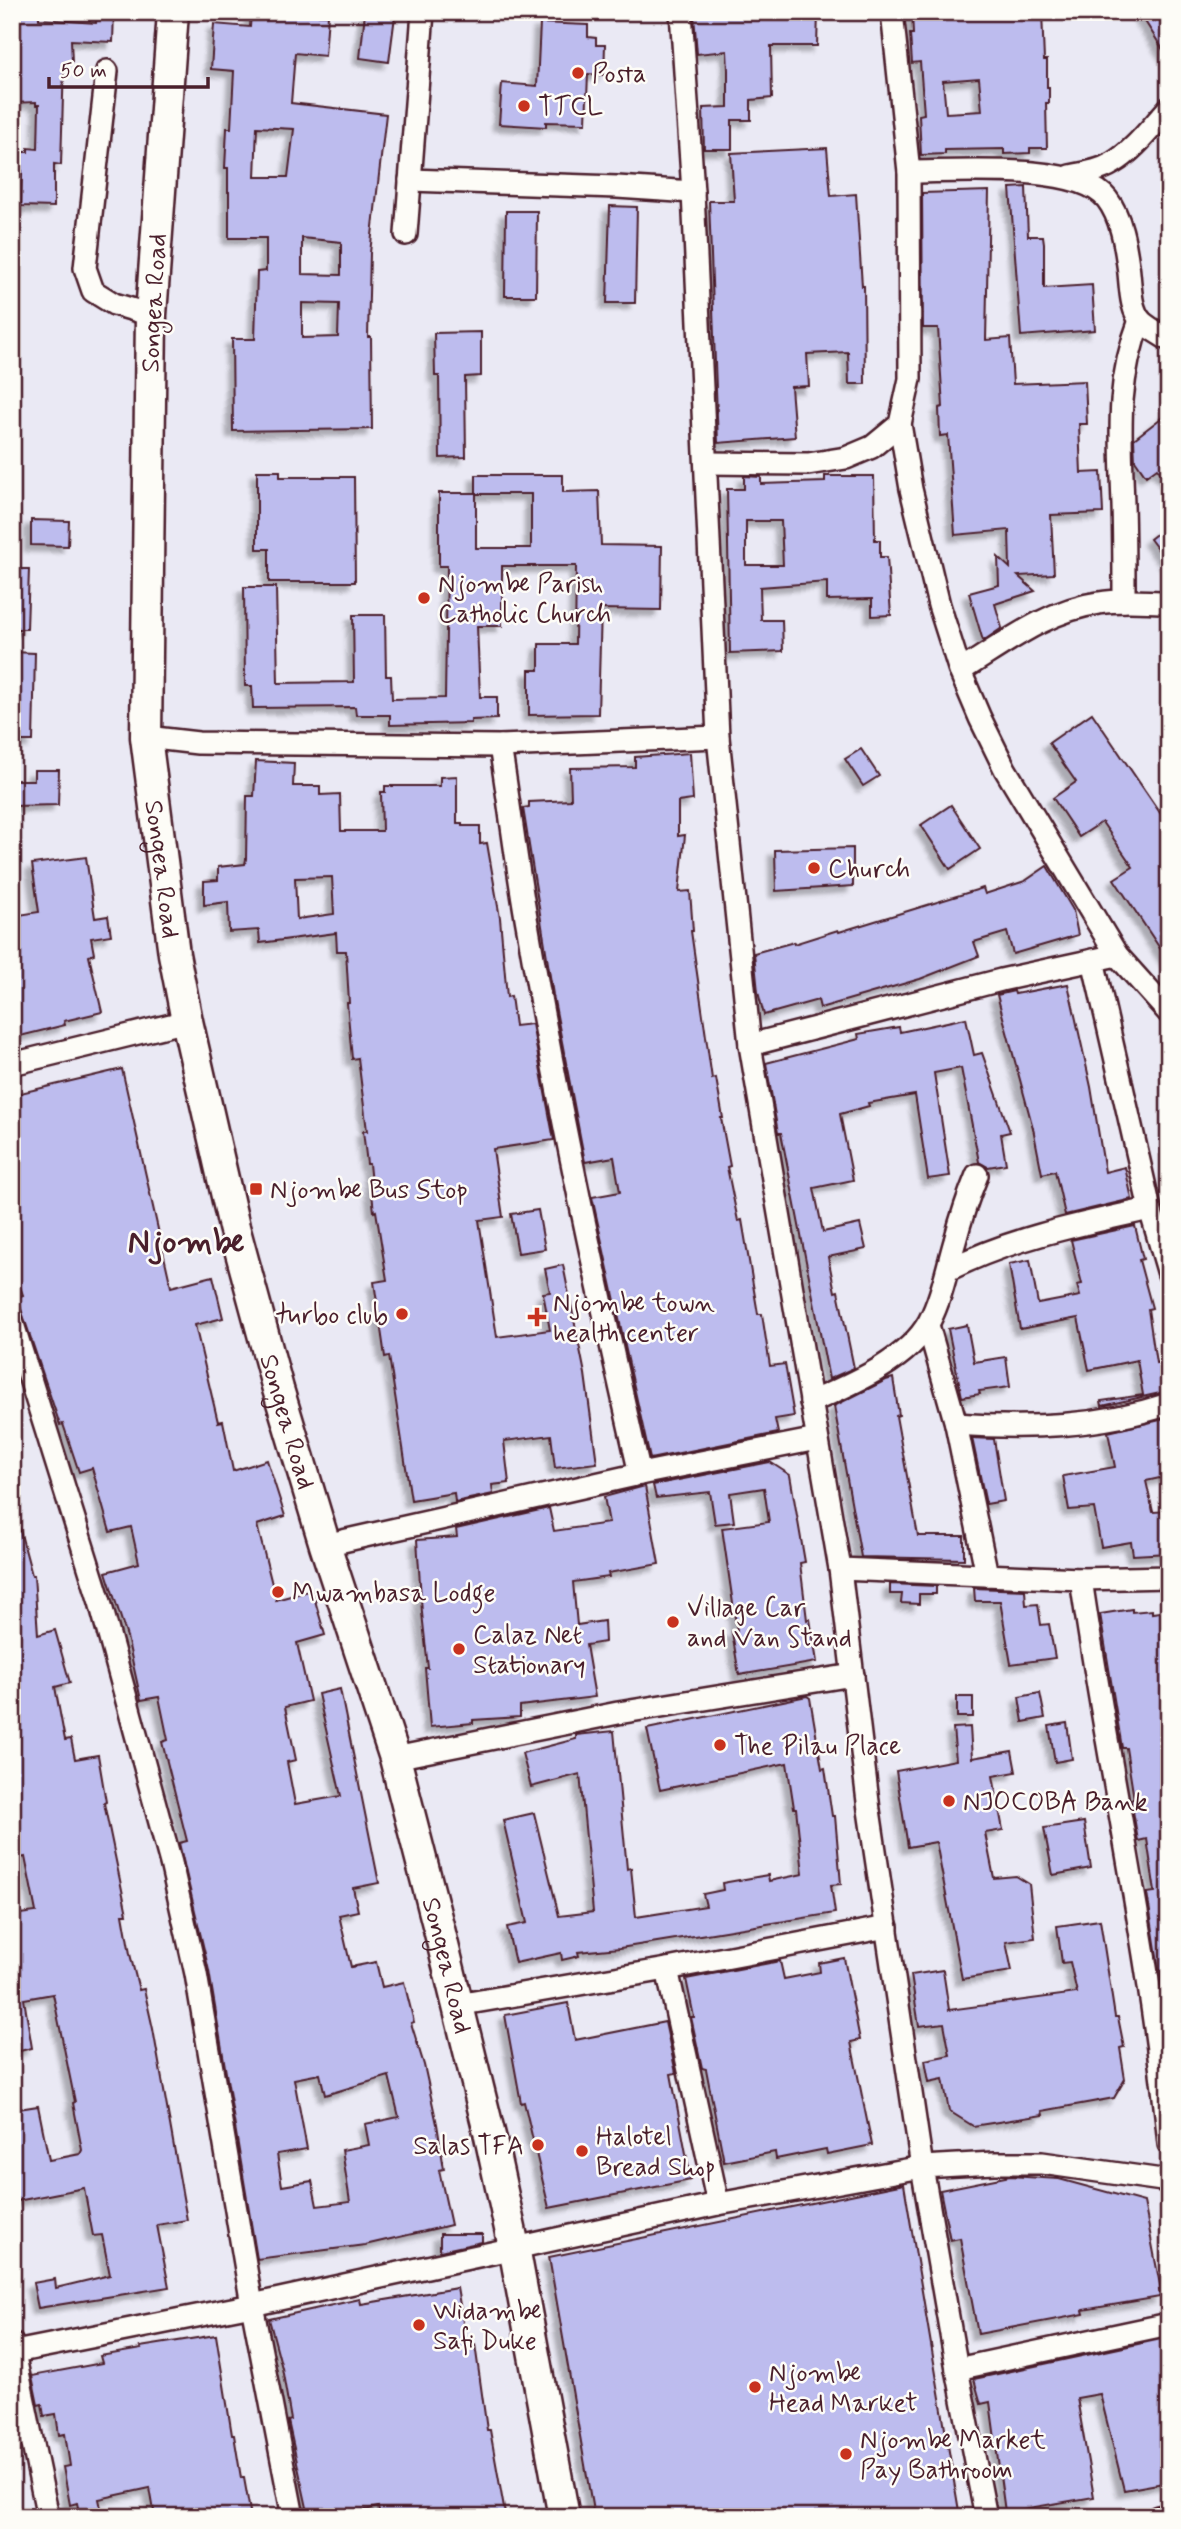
<svg xmlns="http://www.w3.org/2000/svg" width="1181" height="2529" font-family="Mynerve,sans-serif">
<style>
.building{fill:#bdbcee;stroke:#4a1f2b;stroke-width:2;fill-rule:evenodd;filter:url(#shadow)}
.lines{fill:none;stroke-linecap:round;stroke-linejoin:round}
.minor-casing{stroke:#4a1f2b;stroke-width:26}
.highway-casing{stroke:#4a1f2b;stroke-width:35}
.minor{stroke:#fdfcf7;stroke-width:21}
.highway{stroke:#fdfcf7;stroke-width:30}
.poi-dot{fill:#c8321e;stroke:#fdfcf7;stroke-width:2.5}
.labels{text-anchor:middle;stroke-width:5;stroke-linejoin:round;paint-order:stroke}
.poi-label{font-size:26px;fill:#4a1f2b;stroke:#fdfcf7;text-anchor:start}
.street-label{font-size:26px;fill:#4a1f2b;stroke:#fdfcf7}
.district-label{font-size:33px;font-weight:bold;fill:#4a1f2b;stroke:#fdfcf7}
</style>
<defs>
<filter id="shadow"><feDropShadow dx="-6" dy="6" stdDeviation="2" flood-color="#0004"/></filter>
</defs>
<rect width="100%" height="100%" fill="#eae9f4"/>
<filter id="ink" filterUnits="userSpaceOnUse"><feTurbulence type="fractalNoise" baseFrequency=".0143" numOctaves="2"/><feDisplacementMap in="SourceGraphic" scale="14" xChannelSelector="R" yChannelSelector="G"/><feConvolveMatrix kernelMatrix="1 2 1 2 8 2 1 2 1" color-interpolation-filters="sRGB"/></filter>
<g filter="url(#ink)">
<g class="building">
<polygon points="20,12 39,12 39,19 96,23 97,12 114,12 113,42 71,40 72,62 64,62 61,165 54,164 54,207 21,206 22,171 12,171 12,152 28,152 28,148 38,149 39,105 36,105 36,102 12,103 12,49 19,48"/>
<path d="M251,12L328,15L325,56L295,53L291,103L386,114L370,253L368,337H371L372,429L233,431L232,339H255L257,272L266,271V238H229V192H228V168H225L227,128H231L234,71L211,69L214,24L250,27ZM257,127L294,129L288,177H255ZM302,238L341,242V275L302,274ZM302,303L339,304L338,337L302,338Z"/>
<polygon points="729,12 818,12 817,46 771,46 772,98 751,100 751,120 732,120 732,149 704,149 703,108 728,107 728,70 727,51 697,54 694,15"/>
<path d="M912,12H1042L1044,60H1047V87H1049V103H1046L1047,148H1030V153L1004,154V149L945,150V154L921,155L919,115L924,114L920,62L912,63L910,34H913ZM979,78L982,111L946,113L943,81Z"/>
<polygon points="1139,12 1163,12 1169,22 1169,59"/>
<polygon points="365,13 395,16 389,62 360,58"/>
<polygon points="540,23 588,25 588,37 596,38 596,45 605,45 604,75 588,74 586,123 546,122 546,127 499,124 502,83 537,86"/>
<polygon points="827,148 831,196 856,194 862,286 864,286 865,384 849,384 848,352 807,354 809,386 791,387 795,437 718,443 709,201 734,201 731,153"/>
<polygon points="1026,187 1028,236 1043,236 1044,243 1044,288 1092,285 1095,330 1021,336 1010,188"/>
<polygon points="989,191 986,340 1010,338 1013,384 1085,381 1087,424 1079,424 1081,473 1101,472 1103,513 1051,515 1054,574 1018,576 1035,591 995,604 1002,628 983,641 969,593 999,585 998,557 1010,568 1009,530 955,535 948,435 940,436 939,408 943,407 938,328 923,328 922,193"/>
<polygon points="610,206 637,207 635,303 607,303"/>
<polygon points="506,211 537,211 536,296 505,296"/>
<polygon points="481,332 481,376 465,377 466,457 440,458 439,376 435,376 434,333"/>
<polygon points="1169,412 1169,483 1157,468 1146,476 1135,460 1134,439"/>
<polygon points="257,471 280,471 280,477 354,477 355,582 269,582 269,549 257,549"/>
<path d="M476,475H563V492L599,491L601,545L662,546L661,610L601,609L598,714L529,715V670H539V644H575L576,566H502V626H477L480,697H497V719L471,720V723L390,725V715H356L355,707L253,708L252,686H245L244,587H276L278,683L354,682L353,615H385L386,676H391L392,699L445,698L447,566H439V493H476ZM476,494H531V548H476Z"/>
<path d="M744,476L761,477V484L825,482V476H874L875,540H880V557H887L891,615L872,616V599L827,600V582L760,587L761,620H782L783,651L730,653L727,489H744ZM746,521H781L783,565H746Z"/>
<polygon points="31,520 69,521 68,546 31,545"/>
<polygon points="1169,524 1169,564 1150,539"/>
<polygon points="12,569 29,569 27,629 12,629"/>
<polygon points="12,652 35,653 33,741 12,741"/>
<polygon points="1092,713 1169,826 1169,962 1114,879 1133,867 1102,822 1079,837 1053,798 1076,782 1049,743"/>
<polygon points="861,749 879,776 863,786 845,759"/>
<polygon points="690,753 693,800 678,802 678,836 685,835 679,892 690,891 693,931 691,931 712,1079 716,1078 723,1118 721,1118 730,1166 727,1167 738,1221 742,1220 758,1314 762,1314 770,1366 785,1364 794,1416 775,1419 778,1433 650,1459 592,1197 620,1192 614,1157 585,1162 553,995 523,808 529,807 529,802 571,800 570,768 635,767 635,757"/>
<path d="M256,761L294,763L293,786H320V795L340,794L341,831H382L381,792H385V786H440V777L457,776V823H462V826H480V844L487,843L500,918L507,997L511,996L515,1026L532,1024L554,1140L493,1149L503,1217L479,1220L497,1337L550,1330L543,1293L550,1292L545,1269L563,1265L585,1374L597,1463L555,1468L551,1435L504,1441L509,1483L492,1485L493,1494L455,1502L454,1493L411,1500L389,1356L385,1357L374,1282L387,1280L376,1211L374,1212L369,1164H367L363,1131H367L358,1058L352,1059L347,1003H349L346,951H337L336,933L260,943L259,930L229,932L228,902L204,905V881L218,880V867L245,864L246,859L247,796H254ZM332,877L334,914L297,919L295,878Z"/>
<polygon points="34,770 59,770 58,805 12,806 12,780 34,780"/>
<polygon points="951,805 980,849 950,869 921,825"/>
<polygon points="853,848 853,886 776,891 775,850"/>
<polygon points="86,857 95,918 108,916 111,935 91,938 94,954 89,956 102,1012 64,1021 65,1025 12,1038 12,916 39,912 32,864"/>
<polygon points="1047,866 1073,910 1078,935 1013,954 1007,932 974,942 979,956 920,979 820,1008 818,1000 764,1015 758,992 754,953 794,942 794,944 838,930 839,932 983,888 985,894 1025,881"/>
<polygon points="1068,984 1091,1087 1105,1172 1125,1167 1132,1199 1065,1215 1055,1171 1042,1174 1033,1128 997,995 1014,991 1015,994"/>
<polygon points="966,1018 974,1055 982,1053 1010,1132 1001,1134 1006,1164 988,1167 979,1162 961,1068 934,1073 950,1176 928,1179 915,1095 868,1103 869,1106 840,1114 853,1180 814,1188 823,1232 860,1224 866,1249 828,1257 835,1292 838,1291 854,1368 829,1379 781,1133 778,1133 766,1063 859,1039 858,1034 899,1027 900,1032"/>
<path d="M122,1069L171,1287L213,1276L223,1318L195,1325L218,1422L223,1421L233,1471L267,1460L285,1516L257,1525L276,1600L312,1590L325,1635L297,1643L310,1701L285,1707L296,1760L287,1762L295,1804L341,1796L318,1694L340,1689L379,1883L353,1888L358,1911L339,1915L351,1967L376,1962L382,1987L404,1982L414,2022L411,2023L424,2065L437,2124L444,2169L439,2170L451,2225L365,2245L257,2259L209,1971L179,1843L187,1841L162,1742L168,1740L159,1697L141,1700L127,1637L106,1572L139,1563L131,1527L110,1532L92,1468L79,1472L63,1424L60,1425L17,1297L23,1295L12,1263V1095ZM320,2074L325,2095L389,2076L399,2117L365,2124L369,2145L342,2150L350,2202L317,2206L312,2181L282,2186L277,2154L307,2149L294,2079Z"/>
<polygon points="538,1210 545,1249 518,1253 511,1214"/>
<polygon points="1135,1226 1143,1259 1139,1260 1152,1308 1148,1309 1156,1363 1169,1361 1169,1391 1102,1406 1101,1401 1143,1395 1137,1360 1089,1370 1078,1318 1020,1329 1009,1264 1030,1260 1038,1304 1080,1296 1077,1285 1082,1284 1071,1240"/>
<polygon points="967,1325 974,1362 1006,1357 1010,1387 979,1391 980,1394 962,1397 948,1329"/>
<polygon points="893,1378 899,1415 896,1416 918,1536 964,1536 964,1559 861,1557 834,1406 886,1380"/>
<polygon points="1169,1418 1169,1476 1146,1481 1153,1512 1169,1511 1169,1553 1133,1555 1131,1542 1101,1547 1094,1508 1069,1510 1063,1476 1115,1467 1108,1432"/>
<polygon points="972,1438 994,1439 1004,1501 986,1504"/>
<polygon points="770,1462 790,1475 805,1562 800,1563 807,1620 810,1619 817,1662 739,1675 732,1632 737,1631 722,1528 769,1522 764,1488 730,1493 734,1522 715,1524 710,1492 656,1498 653,1485"/>
<polygon points="645,1486 659,1564 608,1573 609,1577 573,1582 577,1625 604,1621 605,1642 586,1645 595,1697 520,1706 520,1717 473,1720 473,1723 430,1727 425,1668 428,1668 422,1613 417,1540 457,1537 456,1529 549,1508 554,1531 609,1523 604,1497"/>
<polygon points="18,1523 32,1575 34,1575 38,1635 55,1630 70,1683 55,1687 65,1740 71,1739 75,1759 98,1755 106,1802 104,1803 127,1914 123,1914 130,1954 139,1990 144,1989 153,2029 187,2220 157,2225 169,2287 38,2308 33,2283 55,2279 56,2288 110,2275 102,2235 93,2236 84,2188 12,2202 12,2110 38,2106 49,2160 80,2154 82,2150 73,2103 75,2102 53,1994 24,1999 32,2048 12,2053 12,1915 36,1912 25,1857 12,1860 12,1524"/>
<polygon points="890,1584 936,1586 936,1594 919,1594 919,1604 901,1603 902,1594 890,1594"/>
<polygon points="974,1588 1025,1590 1026,1605 1038,1604 1041,1625 1049,1624 1055,1658 1011,1664 1000,1601 975,1601"/>
<polygon points="1132,1609 1132,1612 1152,1610 1152,1613 1167,1611 1169,1626 1169,1980 1161,1981 1147,1893 1155,1892 1147,1839 1138,1841 1131,1799 1134,1799 1126,1748 1122,1748 1100,1614"/>
<polygon points="1040,1693 1045,1718 1023,1722 1019,1697"/>
<polygon points="807,1696 810,1698 822,1769 825,1768 832,1816 835,1816 841,1884 831,1885 835,1913 620,1948 578,1952 579,1956 562,1960 561,1953 515,1963 507,1927 527,1923 503,1820 534,1813 559,1916 593,1912 580,1774 531,1787 522,1753 576,1739 576,1735 614,1731 627,1869 631,1868 636,1917 706,1906 703,1894 723,1890 722,1883 768,1875 769,1881 803,1874 796,1808 794,1808 787,1763 660,1790 647,1729"/>
<rect x="957" y="1697" width="16" height="20"/>
<polygon points="1067,1723 1072,1759 1055,1762 1049,1726"/>
<polygon points="970,1727 972,1758 1012,1751 1016,1772 993,1776 1003,1830 985,1833 994,1878 1016,1876 1029,1884 1035,1938 1006,1942 1012,1971 962,1979 936,1842 908,1847 896,1771 956,1760 953,1728"/>
<polygon points="1084,1822 1091,1868 1053,1875 1044,1828"/>
<polygon points="1100,1920 1115,2017 1118,2017 1124,2047 1120,2048 1125,2079 1114,2098 1042,2111 1043,2115 973,2126 949,2111 943,2079 929,2082 925,2060 950,2055 944,2023 919,2026 911,1975 943,1970 949,2010 1077,1993 1070,1962 1062,1963 1057,1926"/>
<polygon points="844,1958 860,2040 851,2042 872,2145 827,2154 826,2149 776,2159 775,2152 724,2162 706,2069 702,2068 691,2017 694,2017 686,1979 780,1961 784,1979 820,1972 819,1963"/>
<polygon points="568,2003 575,2040 665,2022 676,2073 671,2074 691,2180 549,2208 524,2102 521,2103 505,2015"/>
<polygon points="1010,2176 1059,2179 1144,2202 1161,2290 1159,2290 1160,2297 1083,2310 1084,2314 978,2334 960,2238 950,2240 940,2190"/>
<polygon points="904,2184 960,2517 594,2517 549,2257"/>
<polygon points="440,2234 482,2234 482,2242 440,2251"/>
<polygon points="457,2288 467,2345 475,2344 487,2430 490,2430 505,2514 488,2517 380,2517 378,2507 347,2514 347,2517 309,2517 288,2421 291,2420 282,2368 269,2319 360,2299 361,2304"/>
<polygon points="216,2335 232,2435 234,2435 241,2478 244,2478 251,2517 155,2517 150,2488 99,2499 103,2517 80,2517 77,2503 70,2505 63,2467 70,2466 65,2434 59,2435 56,2414 44,2416 42,2404 38,2405 32,2376 102,2363 100,2356 141,2349 140,2347"/>
<polygon points="1166,2338 1169,2357 1169,2482 1124,2490 1100,2394 1077,2398 1094,2497 1005,2512 990,2402 981,2404 974,2379"/>
</g>
<g class="lines">
<defs>
<g id="minor">
<polyline points="681,12 693,192 718,737 750,1045 840,1569 869,1810 922,2167 957,2369 986,2517"/>
<polyline points="107,71 85,268 93,291 114,304 151,315"/>
<path d="M909,172C956,172 1078,162 1107,199C1121,217 1125,244 1128,265C1131,283 1129,309 1142,322C1150,329 1160,334 1169,340"/>
<path d="M1070,176C1085,173 1100,171 1113,163C1135,150 1152,126 1169,108"/>
<polyline points="410,180 617,187 693,192"/>
<polyline points="406,234 423,12"/>
<polyline points="900,424 911,489 939,605 960,671 980,718 1005,769 1117,955 1169,1013"/>
<polyline points="707,463 808,464 846,458 872,447 900,424 910,379 909,172 892,12"/>
<path d="M1124,601C1124,569 1124,537 1123,505C1121,437 1115,385 1140,320"/>
<path d="M960,671C1004,644 1047,610 1099,603C1122,599 1146,602 1169,602"/>
<polyline points="146,737 198,743 500,746 718,737"/>
<path d="M500,746C510,807 517,869 528,929C559,1112 599,1294 640,1474"/>
<polyline points="1093,960 1150,1209 1169,1274"/>
<polyline points="750,1045 1001,980 1117,955"/>
<polyline points="12,1064 187,1021"/>
<path d="M948,1270C1011,1238 1081,1224 1150,1209"/>
<polyline points="12,1321 100,1602 171,1863 196,1974 252,2305 293,2517"/>
<polyline points="928,1325 956,1424 987,1575"/>
<path d="M811,1402C849,1385 908,1361 929,1322C942,1297 947,1268 955,1241C961,1218 968,1197 977,1175"/>
<path d="M956,1424C1028,1429 1099,1427 1169,1404"/>
<polyline points="325,1545 640,1474 817,1439"/>
<polyline points="840,1569 1081,1579 1169,1577"/>
<path d="M1081,1579C1108,1767 1151,1956 1169,2144"/>
<polyline points="395,1758 618,1713 853,1675"/>
<polyline points="667,1969 718,2204"/>
<polyline points="457,2005 667,1969 887,1927"/>
<polyline points="12,2343 48,2517"/>
<polyline points="15,2352 252,2305 718,2204 922,2167 994,2163 1042,2163 1169,2181"/>
<polyline points="957,2369 1169,2324"/>
<polyline points="1158,2517 1169,2515"/>
</g>
<g id="highway">
<path id="s1" d="M173,12L151,315L146,737L174,954L187,1021L234,1227L278,1389L325,1545L395,1758L439,1929L490,2136L514,2247L564,2517"/>
</g>
</defs>
<use href="#minor" class="minor-casing"/>
<use href="#highway" class="highway-casing"/>
<use href="#minor" class="minor"/>
<use href="#highway" class="highway"/>
</g>
</g>
<g class="poi-dot">
<circle cx="578" cy="73" r="7"/>
<circle cx="524" cy="106" r="7"/>
<circle cx="424" cy="598" r="7"/>
<circle cx="814" cy="868" r="7"/>
<rect x="249" y="1182" width="14" height="14" rx="3.5"/>
<circle cx="402" cy="1314" r="7"/>
<path d="M533.5 1306.5h7v7h7v7h-7v7h-7v-7h-7v-7h7z"/>
<circle cx="278" cy="1592" r="7"/>
<circle cx="673" cy="1622" r="7"/>
<circle cx="459" cy="1649" r="7"/>
<circle cx="720" cy="1745" r="7"/>
<circle cx="949" cy="1801" r="7"/>
<circle cx="538" cy="2145" r="7"/>
<circle cx="582" cy="2151" r="7"/>
<circle cx="419" cy="2325" r="7"/>
<circle cx="755" cy="2387" r="7"/>
<circle cx="846" cy="2454" r="7"/>
</g>
<g class="labels">
<g class="poi-label">
<text x="592" y="82">Posta</text>
<text x="538" y="115">TTCL</text>
<text x="438" y="592">Njombe Parish<tspan x="438" dy="30">Catholic Church</tspan></text>
<text x="828" y="877">Church</text>
<text x="270" y="1198">Njombe Bus Stop</text>
<text x="553" y="1311">Njombe town<tspan x="553" dy="30">health center</tspan></text>
<text x="388" y="1323" text-anchor="end">turbo club</text>
<text x="292" y="1601">Mwambasa Lodge</text>
<text x="687" y="1616">Village Car<tspan x="687" dy="30">and Van Stand</tspan></text>
<text x="473" y="1643">Calaz Net<tspan x="473" dy="30">Stationary</tspan></text>
<text x="734" y="1754">The Pilau Place</text>
<text x="963" y="1810">NJOCOBA Bank</text>
<text x="596" y="2145">Halotel<tspan x="596" dy="30">Bread Shop</tspan></text>
<text x="524" y="2154" text-anchor="end">Salas TFA</text>
<text x="433" y="2319">Widambe<tspan x="433" dy="30">Safi Duke</tspan></text>
<text x="769" y="2381">Njombe<tspan x="769" dy="30">Head Market</tspan></text>
<text x="860" y="2448">Njombe Market<tspan x="860" dy="30">Pay Bathroom</tspan></text>
</g>
<g class="street-label">
<text transform="translate(153 303) rotate(-87)" y="9">Songea Road</text>
<text dy="9" stroke="none"><textPath href="#s1" startOffset="859">Songea Road</textPath></text>
<text dy="9" stroke="none"><textPath href="#s1" startOffset="1426">Songea Road</textPath></text>
<text dy="9" stroke="none"><textPath href="#s1" startOffset="1993">Songea Road</textPath></text>
</g>
<g class="district-label">
<text x="186" y="1252">Njombe</text>
</g>
</g>
<rect width="1181" height="2529" fill="none" stroke="#fdfcf7" stroke-width="42"/>
<rect x="21" y="21" width="1139" height="2487" fill="none" stroke="#4a1f2b" stroke-width="2.5" filter="url(#ink)"/>
<path d="M49 77v10h159v-10" fill="none" stroke="#4a1f2b" stroke-width="3.5"/>
<text x="60" y="77" font-size="21" fill="#4a1f2b" stroke="#fdfcf7" stroke-width="5" paint-order="stroke">50 m</text>
</svg>
